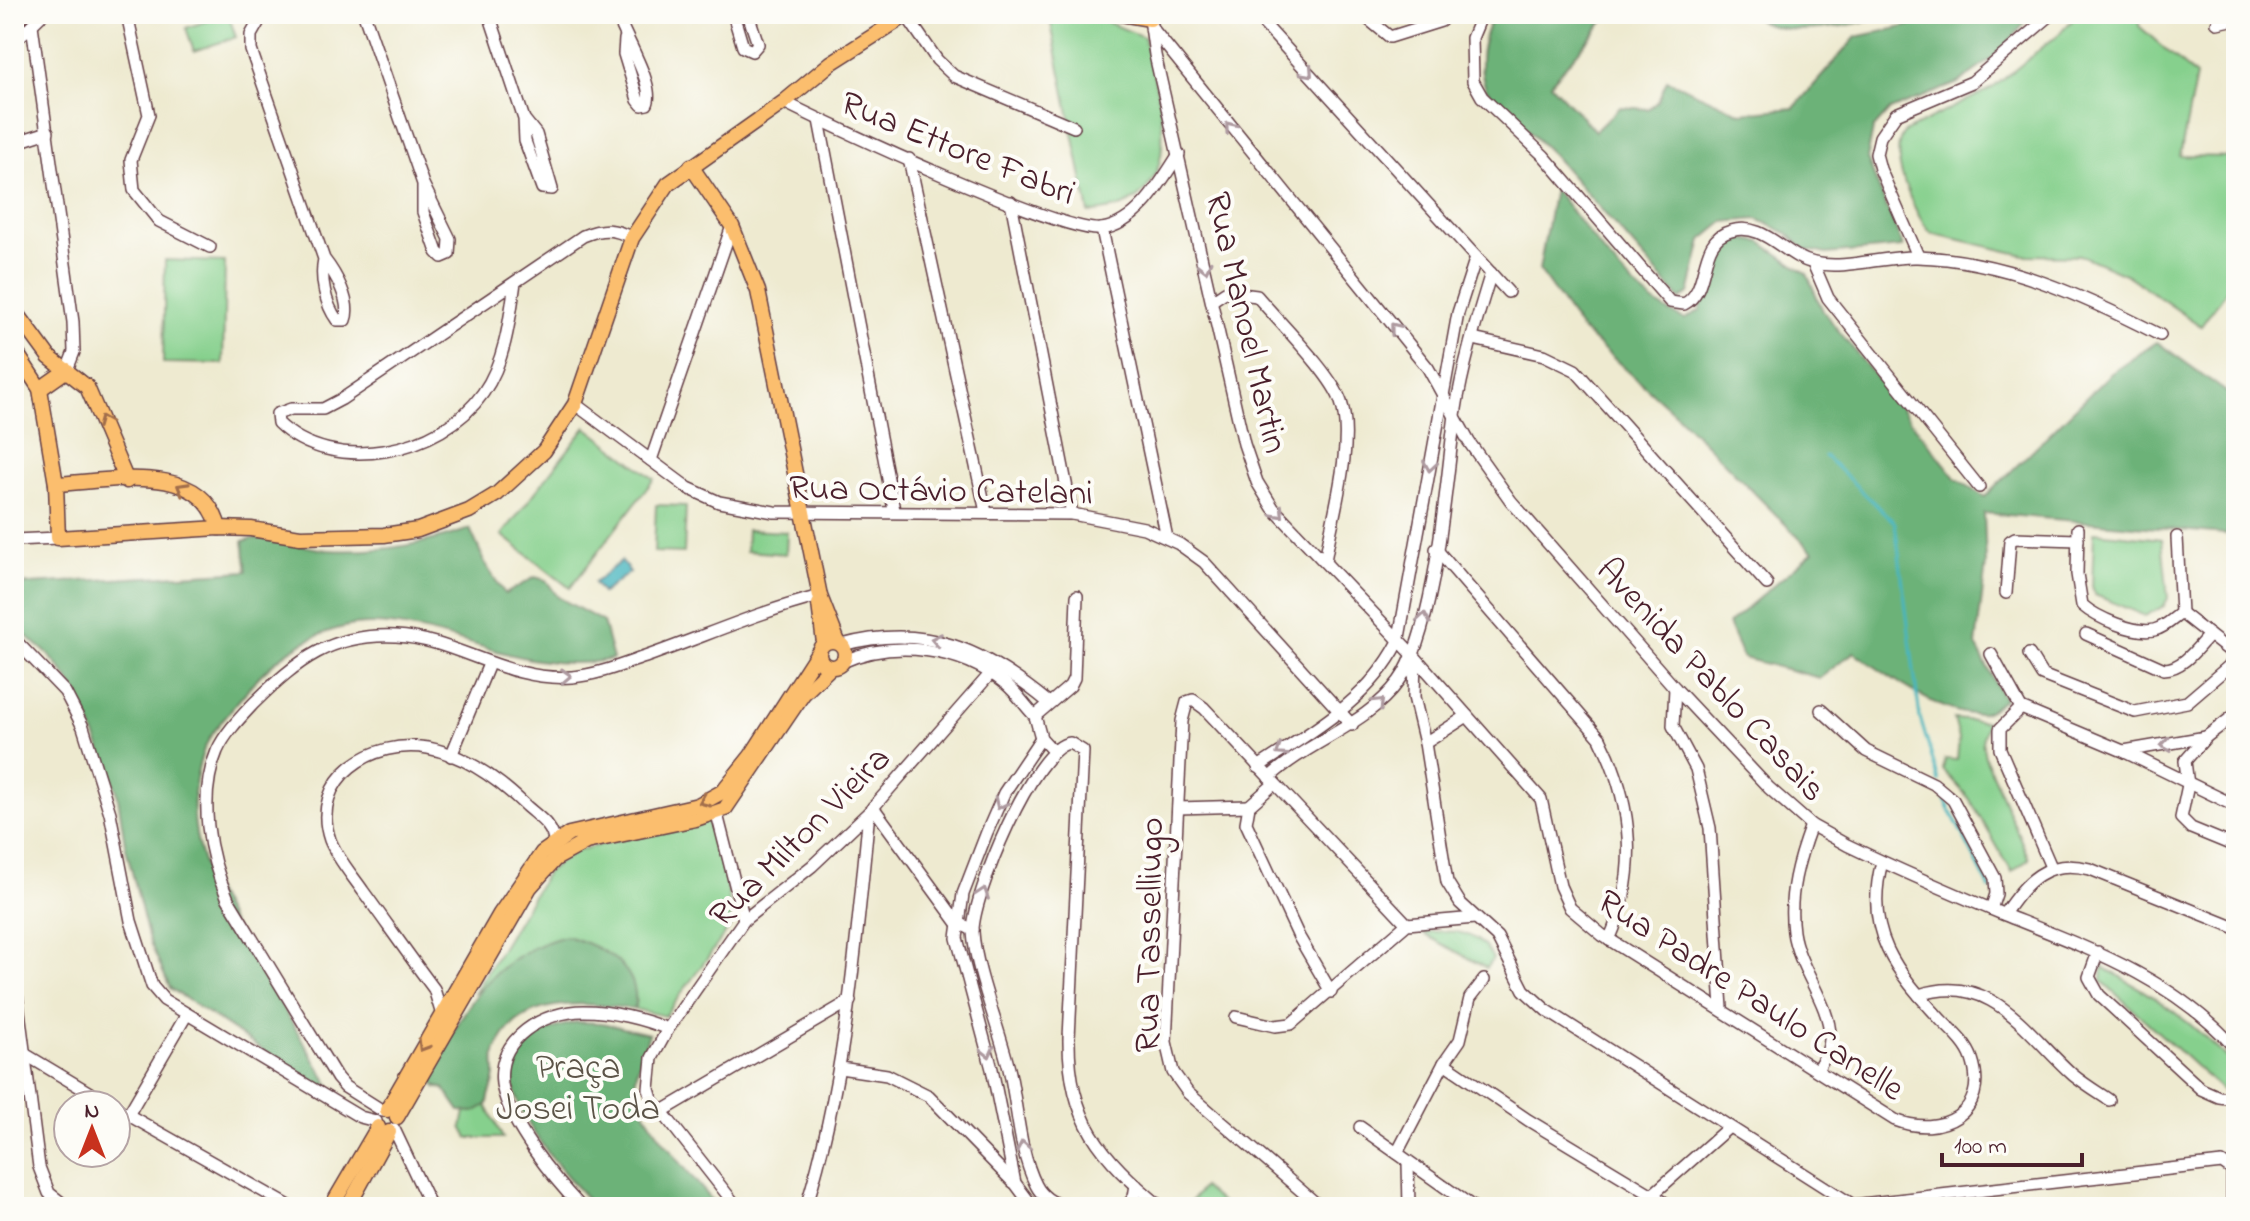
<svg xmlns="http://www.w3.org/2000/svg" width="2250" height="1221" font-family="'Indie Flower',sans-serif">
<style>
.green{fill:#86d08d;stroke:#68785c;stroke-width:2}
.forest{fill:#6cb278;stroke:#5b6852;stroke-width:2}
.water{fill:#47b6bf;stroke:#486a75;stroke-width:2}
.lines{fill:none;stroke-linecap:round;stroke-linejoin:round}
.stream{stroke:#47b6bf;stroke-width:3}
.minor-casing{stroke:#633d44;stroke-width:14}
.major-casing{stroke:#633d44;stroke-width:17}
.minor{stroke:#fff;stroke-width:11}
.major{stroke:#fbbe6e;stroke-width:14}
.oneway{stroke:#ae9aa0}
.oneway2{stroke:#a26e4c}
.labels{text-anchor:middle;stroke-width:8;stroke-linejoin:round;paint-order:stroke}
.street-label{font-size:36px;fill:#4a1f2b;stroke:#fdfcf7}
.park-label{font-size:36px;fill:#5c5448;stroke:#fdfcf7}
</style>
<rect width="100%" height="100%" fill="#fdfcf7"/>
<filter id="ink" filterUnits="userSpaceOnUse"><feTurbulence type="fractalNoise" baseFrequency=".0125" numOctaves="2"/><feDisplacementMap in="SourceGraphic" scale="16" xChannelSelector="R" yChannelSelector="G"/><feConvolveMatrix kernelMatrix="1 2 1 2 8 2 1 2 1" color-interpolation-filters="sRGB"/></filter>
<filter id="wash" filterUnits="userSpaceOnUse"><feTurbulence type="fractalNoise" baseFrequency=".006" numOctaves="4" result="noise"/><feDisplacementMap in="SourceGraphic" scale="32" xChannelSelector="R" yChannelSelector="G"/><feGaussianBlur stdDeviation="1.8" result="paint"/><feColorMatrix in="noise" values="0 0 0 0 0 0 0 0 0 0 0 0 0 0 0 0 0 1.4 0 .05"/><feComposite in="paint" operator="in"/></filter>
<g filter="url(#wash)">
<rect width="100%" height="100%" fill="#eeead0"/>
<g class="green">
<polygon points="228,14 236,37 194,51 186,28"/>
<path d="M1049,14H1087L1144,37C1156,88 1189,180 1120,207C1111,210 1099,211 1089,213Z"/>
<path d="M2078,14H2140L2139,26L2196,76L2180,156L2236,157V277L2201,326L2127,275L2083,256L2024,255L1931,233C1914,215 1887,154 1904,132L1994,87L2060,33Z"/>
<polygon points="165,260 225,262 223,364 163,363"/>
<polygon points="586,427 654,479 570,588 502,535"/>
<polygon points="656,505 686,506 684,553 654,552"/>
<polygon points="747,530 787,532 786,554 746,551"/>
<polygon points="2094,532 2162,539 2168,598 2164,606 2145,616 2095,595 2092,586"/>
<polygon points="1954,719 1987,722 1982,741 1985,757 2029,859 2012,872 1969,798 1943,770 1945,759 1957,760 1959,738"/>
<path d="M706,819C721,841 732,900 730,927L665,1016L634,1009L636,999L566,990L490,1034L486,1105L503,1138H468L462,1127L469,1091L436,1088L510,963L474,994L547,872L575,851Z"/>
<path d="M1422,933C1451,929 1479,930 1493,959L1486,968Z"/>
<path d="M2103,967C2154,995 2197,1025 2236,1068V1095L2226,1094L2102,981Z"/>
<polygon points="1203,1187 1226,1207 1189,1204"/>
</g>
<g class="forest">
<path d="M1493,14H1610L1550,84L1595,131L1620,107L1648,109L1658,101L1667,80L1741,113L1794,108L1856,37L1964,14H2032L2000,53L1958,83L1890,110L1873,129L1867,159L1903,247L1826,254L1804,249L1787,233L1757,219L1724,222L1702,240L1689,294L1680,299L1554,156L1486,89C1476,62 1482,40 1493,14Z"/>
<path d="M1752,14H1901C1864,22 1780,45 1752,14Z"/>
<path d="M1554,189C1591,233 1629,298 1685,319L1700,310L1719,253L1736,238L1761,242L1807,274L1823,311L1957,479L1985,497L2110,374L2157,342L2236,399V535L1984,513L1986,564L1976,645L2004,700C1998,704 1990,712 1983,713C1948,722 1882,671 1854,652L1820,678L1743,658L1728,624L1813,552L1680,418L1580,328L1539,270Z"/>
<path d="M470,529L487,567L505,594L535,577L546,580L558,597L603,622L613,659C522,677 461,628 375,624C328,622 278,652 249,688C235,706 211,730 203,752C173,838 220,906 264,976C286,1013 308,1049 330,1086L327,1093L170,988L149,940L125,844L117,791L85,710L68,678L48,654L14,626V585L247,571L243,541C269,532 301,548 328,550C378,553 424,545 470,529Z"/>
<path d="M566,936C600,946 643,967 634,1009C586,1003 518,993 496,1050C492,1060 497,1071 494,1081C492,1090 488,1094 488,1104L474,1112L460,1111L444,1088L426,1082C463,1015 484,957 566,936Z"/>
<path d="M577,1022L602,1023L649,1034C643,1053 632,1075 637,1095C644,1123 698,1184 718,1207H594C547,1154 447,1048 577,1022Z"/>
</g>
<polygon class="water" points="621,561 630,572 602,593 594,583"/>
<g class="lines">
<g class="stream">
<polyline points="1825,456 1895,523 1920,718 1939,781"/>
<polyline points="1945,800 1990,889"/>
</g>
</g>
</g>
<g filter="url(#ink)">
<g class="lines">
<defs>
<g id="minor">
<polyline points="127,14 149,115 131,160 134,190 159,221 210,247"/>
<path d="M263,14L251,35V50L324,259C335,273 352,302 345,320H337C325,304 320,278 324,259"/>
<polyline points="364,14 423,184 450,239 449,254 442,257 437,252 423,212 423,184"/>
<polyline points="489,14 524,119 525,141 542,188 552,189 536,134 524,119"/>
<path d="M617,14C623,34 656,86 647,104L642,105L638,100L624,54L625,39"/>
<polyline points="733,14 743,47 752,51 758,44 748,14"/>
<polyline points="1255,14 1508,292"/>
<polyline points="1362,14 1390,37 1441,21"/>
<path d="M1482,14L1472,38L1473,81L1482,97L1544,156L1670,302L1684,304C1712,290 1696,240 1731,231C1765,221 1784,257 1814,263C1846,270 1884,256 1917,257C2004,259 2085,297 2160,335"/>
<polyline points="906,15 937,60 954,76 1074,127"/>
<path d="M1150,19L1155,55L1244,444L1257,482L1273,508L1415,657L1541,799L1560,886L1570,908L1602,935L1895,1120C1941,1138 1990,1113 1972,1059C1967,1044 1952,1031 1941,1020C1896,971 1863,933 1882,862"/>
<polyline points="2217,23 2236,19"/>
<polyline points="32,25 73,322 74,352 67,370"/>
<path d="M1152,28L1428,368L1469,442L1511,501L1675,688L1769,788L1811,825L1847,845C1899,870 1952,893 2005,915C2090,949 2174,979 2236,1049"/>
<polyline points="14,42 43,14"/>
<path d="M784,102C831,126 1062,234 1102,229C1138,224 1162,180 1179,154"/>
<polyline points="819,120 894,510"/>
<polyline points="14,143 48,132"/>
<polyline points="909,159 986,512"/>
<polyline points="1011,202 1072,514"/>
<polyline points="1102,229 1167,538"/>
<polyline points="1918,256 1880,169 1876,154 1880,137 1896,114 1972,82 2052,14"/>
<polyline points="1813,263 1828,298 1979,487"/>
<path d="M515,282C510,319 505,362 483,393C441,454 333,476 278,423L277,414L291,409H323L342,399L583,236C602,228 614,228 632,238"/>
<path d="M1213,300L1225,292L1257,296C1278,321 1332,374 1341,402C1355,443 1332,517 1325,561"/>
<polyline points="1473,339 1544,355 1575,370 1767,584"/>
<polyline points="575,404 688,488 719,502 774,512 1072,514 1144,528 1179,544 1204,562 1352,725"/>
<polyline points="651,460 732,226"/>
<path d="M2078,529L2077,574L2082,605C2097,618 2134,634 2154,630C2164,628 2173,619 2181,613L2177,537"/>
<polyline points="14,540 58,538"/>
<path d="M1436,549L1600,738C1633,803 1639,873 1609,940"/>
<polyline points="2006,593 2010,541 2015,538 2078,540"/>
<polyline points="2181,613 2236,656"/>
<path d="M2086,634L2164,669C2183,669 2197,648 2209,635"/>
<polyline points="14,639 65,692 83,727 110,813 131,921 152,986 164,1000 360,1117 376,1121"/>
<path d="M842,645C926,622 985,650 1049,703"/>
<polyline points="1991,654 2021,708 2123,751 2236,806"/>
<polyline points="2029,654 2042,675 2135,712 2187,702 2236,660"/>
<polyline points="1415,657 1414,697 1425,743 1447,882 1460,903 1497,937 1524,990 1546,1010 1856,1207"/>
<path d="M842,662C894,639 961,647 1006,684C1017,693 1025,706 1035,716"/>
<polyline points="1675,688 1673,726 1696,769 1710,828 1722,1008"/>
<polyline points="2021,708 2000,729 2000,749 2051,867"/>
<polyline points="1821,710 1866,751 1934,784 1953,800 1995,878 1996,894 1991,909"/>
<polyline points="1035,716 1070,686 1074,678 1077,596"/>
<polyline points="1035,716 1041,738 1053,751"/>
<polyline points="2206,737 2236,714"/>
<polyline points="1425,743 1467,716"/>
<polyline points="2124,751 2206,737 2185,761 2188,785 2181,818 2191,828 2230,844"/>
<polyline points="451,756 489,664"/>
<path d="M1258,767C1312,731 1367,702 1398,643L1458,313L1476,257"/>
<path d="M1269,778C1309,740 1365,727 1399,681C1436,630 1446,481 1455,415C1462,368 1477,318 1491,273"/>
<polyline points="1274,784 1249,806 1246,823 1299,937 1331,992"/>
<polyline points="873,807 957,922 973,930"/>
<polyline points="1178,808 1249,806"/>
<polyline points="717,814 744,920"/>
<path d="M1811,825C1798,860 1788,894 1793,932C1798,967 1830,1004 1830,1036C1831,1049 1823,1059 1817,1070"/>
<path d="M2004,914C2027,881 2046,858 2090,869L2236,928"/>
<polyline points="2098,952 2089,977 2099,995 2201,1089 2219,1097 2236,1099"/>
<polyline points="14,972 39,1167 49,1193 67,1207"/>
<path d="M1919,995C1992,971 2026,1033 2073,1075C2084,1084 2097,1092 2109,1100"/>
<path d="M442,1015L434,989C410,957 387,924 363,891C352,875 337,858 330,840C309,778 373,738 428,748C465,755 499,780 526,806C538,817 554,826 554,843"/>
<polyline points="1236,1017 1275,1026 1291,1024 1407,924 1475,918"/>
<polyline points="23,1053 110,1105"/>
<polyline points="1444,1063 1528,1120 1672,1207"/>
<polyline points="840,1068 887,1075 929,1096 1013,1182"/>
<polyline points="116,1108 291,1207"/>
<path d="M383,1111L345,1087L337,1078L228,899C208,855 198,797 217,751C225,733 241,717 254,703C298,660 331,633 396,636C456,639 506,682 572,677C598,675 624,664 648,656C705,636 761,611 820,596"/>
<polyline points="661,1112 850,1001"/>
<polyline points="128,1115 187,1014"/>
<polyline points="1360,1127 1473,1207"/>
<polyline points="394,1129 431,1207"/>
<polyline points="1397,1153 1444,1063 1460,1040 1470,998 1484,980"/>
<polyline points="1408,1163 1409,1207"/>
<polyline points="1853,1205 2222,1163 2232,1170 2232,1207"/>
<path d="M581,1207C554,1179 508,1123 502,1084C496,1038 544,1011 584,1011C611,1011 643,1019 668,1029"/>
<polyline points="737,1207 652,1099 649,1089 652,1058 668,1029 744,920 812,866 869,812 991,673"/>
<path d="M806,1207C846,1078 856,945 869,812"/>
<polyline points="1033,1207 1015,1183 992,1069 957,938 963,894 987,832 1004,793 1041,738"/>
<path d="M1064,1207C1052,1202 1042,1197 1036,1185C1019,1151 1018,1110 1010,1073C1001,1033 975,969 973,932C972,897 1034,746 1070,743L1083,751L1069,1038C1068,1120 1100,1156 1161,1207"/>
<polyline points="1126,1207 1134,1197 1136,1185"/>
<polyline points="1320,1207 1188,1093 1173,1072 1166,1042 1182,721 1187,702 1193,700 1204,708 1407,924"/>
<polyline points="1644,1207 1652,1195 1729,1127"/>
</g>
<g id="major">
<polyline points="1121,14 1150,19 1149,14"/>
<polyline points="691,166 732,226 758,291 820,596 838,642"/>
<polyline points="14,309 49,357 87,387 127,481"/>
<polyline points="14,349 40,389 56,484 58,538 219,528 251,529 300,537 384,535 418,530 469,511 497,494 544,451 575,404 632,238 668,184 784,102 831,63 908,14"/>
<polyline points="40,389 67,370"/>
<path d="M56,484C107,482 202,459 219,528"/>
<polyline points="819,604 824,643"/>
<circle cx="832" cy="654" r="13"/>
<polyline points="387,1110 500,914 542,853 569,834 698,805 722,792 751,756 818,652"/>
<polyline points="397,1117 530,887 555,859 586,842 696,819 725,809 803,694 831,667"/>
<polyline points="331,1207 378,1127"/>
<polyline points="348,1207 389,1132"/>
</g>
</defs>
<use href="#minor" class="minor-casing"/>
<use href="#major" class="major-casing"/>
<use href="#minor" class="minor"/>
<use href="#major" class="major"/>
</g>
<defs><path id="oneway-chevron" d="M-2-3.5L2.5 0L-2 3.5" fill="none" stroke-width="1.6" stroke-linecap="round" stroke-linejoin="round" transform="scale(2)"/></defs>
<g class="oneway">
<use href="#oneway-chevron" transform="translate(1308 72) rotate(48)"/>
<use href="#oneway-chevron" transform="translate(1230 127) rotate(-129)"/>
<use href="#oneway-chevron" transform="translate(1205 267) rotate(77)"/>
<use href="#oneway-chevron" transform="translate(1395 328) rotate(-129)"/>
<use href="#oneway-chevron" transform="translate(1430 466) rotate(99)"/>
<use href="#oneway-chevron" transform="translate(1279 513) rotate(46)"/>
<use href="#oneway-chevron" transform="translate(1424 618) rotate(-80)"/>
<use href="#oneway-chevron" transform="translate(936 640) rotate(-169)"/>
<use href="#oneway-chevron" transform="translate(566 676) rotate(-2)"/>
<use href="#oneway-chevron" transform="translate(1379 703) rotate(-44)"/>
<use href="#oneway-chevron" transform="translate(2166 745) rotate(171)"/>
<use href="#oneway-chevron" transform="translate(1281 751) rotate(147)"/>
<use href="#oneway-chevron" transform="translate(1000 804) rotate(115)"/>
<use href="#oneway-chevron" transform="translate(983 893) rotate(-71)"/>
<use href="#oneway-chevron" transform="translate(988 1052) rotate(76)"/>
<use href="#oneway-chevron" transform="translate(1023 1146) rotate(-100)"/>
</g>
<g class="oneway2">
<use href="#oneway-chevron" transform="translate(103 421) rotate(-112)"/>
<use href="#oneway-chevron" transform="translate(182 488) rotate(-150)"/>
<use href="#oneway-chevron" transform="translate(704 801) rotate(157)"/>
<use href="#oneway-chevron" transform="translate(423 1046) rotate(121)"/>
</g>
</g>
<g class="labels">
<g class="street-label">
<text transform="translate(959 146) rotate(22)" y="13">Rua Ettore Fabri</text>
<text transform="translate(1249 322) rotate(77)" y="13">Rua Manoel Martin</text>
<text transform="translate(941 488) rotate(1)" y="13">Rua Octávio Catelani</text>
<text transform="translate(1713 678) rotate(47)" y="13">Avenida Pablo Casais</text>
<text transform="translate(798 835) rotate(-45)" y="13">Rua Milton Vieira</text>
<text transform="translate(1147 935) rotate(-89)" y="13">Rua Tasselliugo</text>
<text transform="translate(1752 993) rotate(33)" y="13">Rua Padre Paulo Canelle</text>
</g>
<g class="park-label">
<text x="578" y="1078">Praça<tspan x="578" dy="41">Josei Toda</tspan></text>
</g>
</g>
<rect width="2250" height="1221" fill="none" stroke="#fdfcf7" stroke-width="48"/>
<g transform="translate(92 1129)"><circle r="38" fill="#fdfcf7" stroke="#b5a4a5" stroke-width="2"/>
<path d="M0-6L14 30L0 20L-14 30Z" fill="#c8321e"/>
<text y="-12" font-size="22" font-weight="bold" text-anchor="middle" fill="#4a1f2b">N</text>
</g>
<path d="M1942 1153v12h140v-12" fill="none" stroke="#4a1f2b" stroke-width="4"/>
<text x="1954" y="1153" font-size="24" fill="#4a1f2b" stroke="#fdfcf7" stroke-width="6" paint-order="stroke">100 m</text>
</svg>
